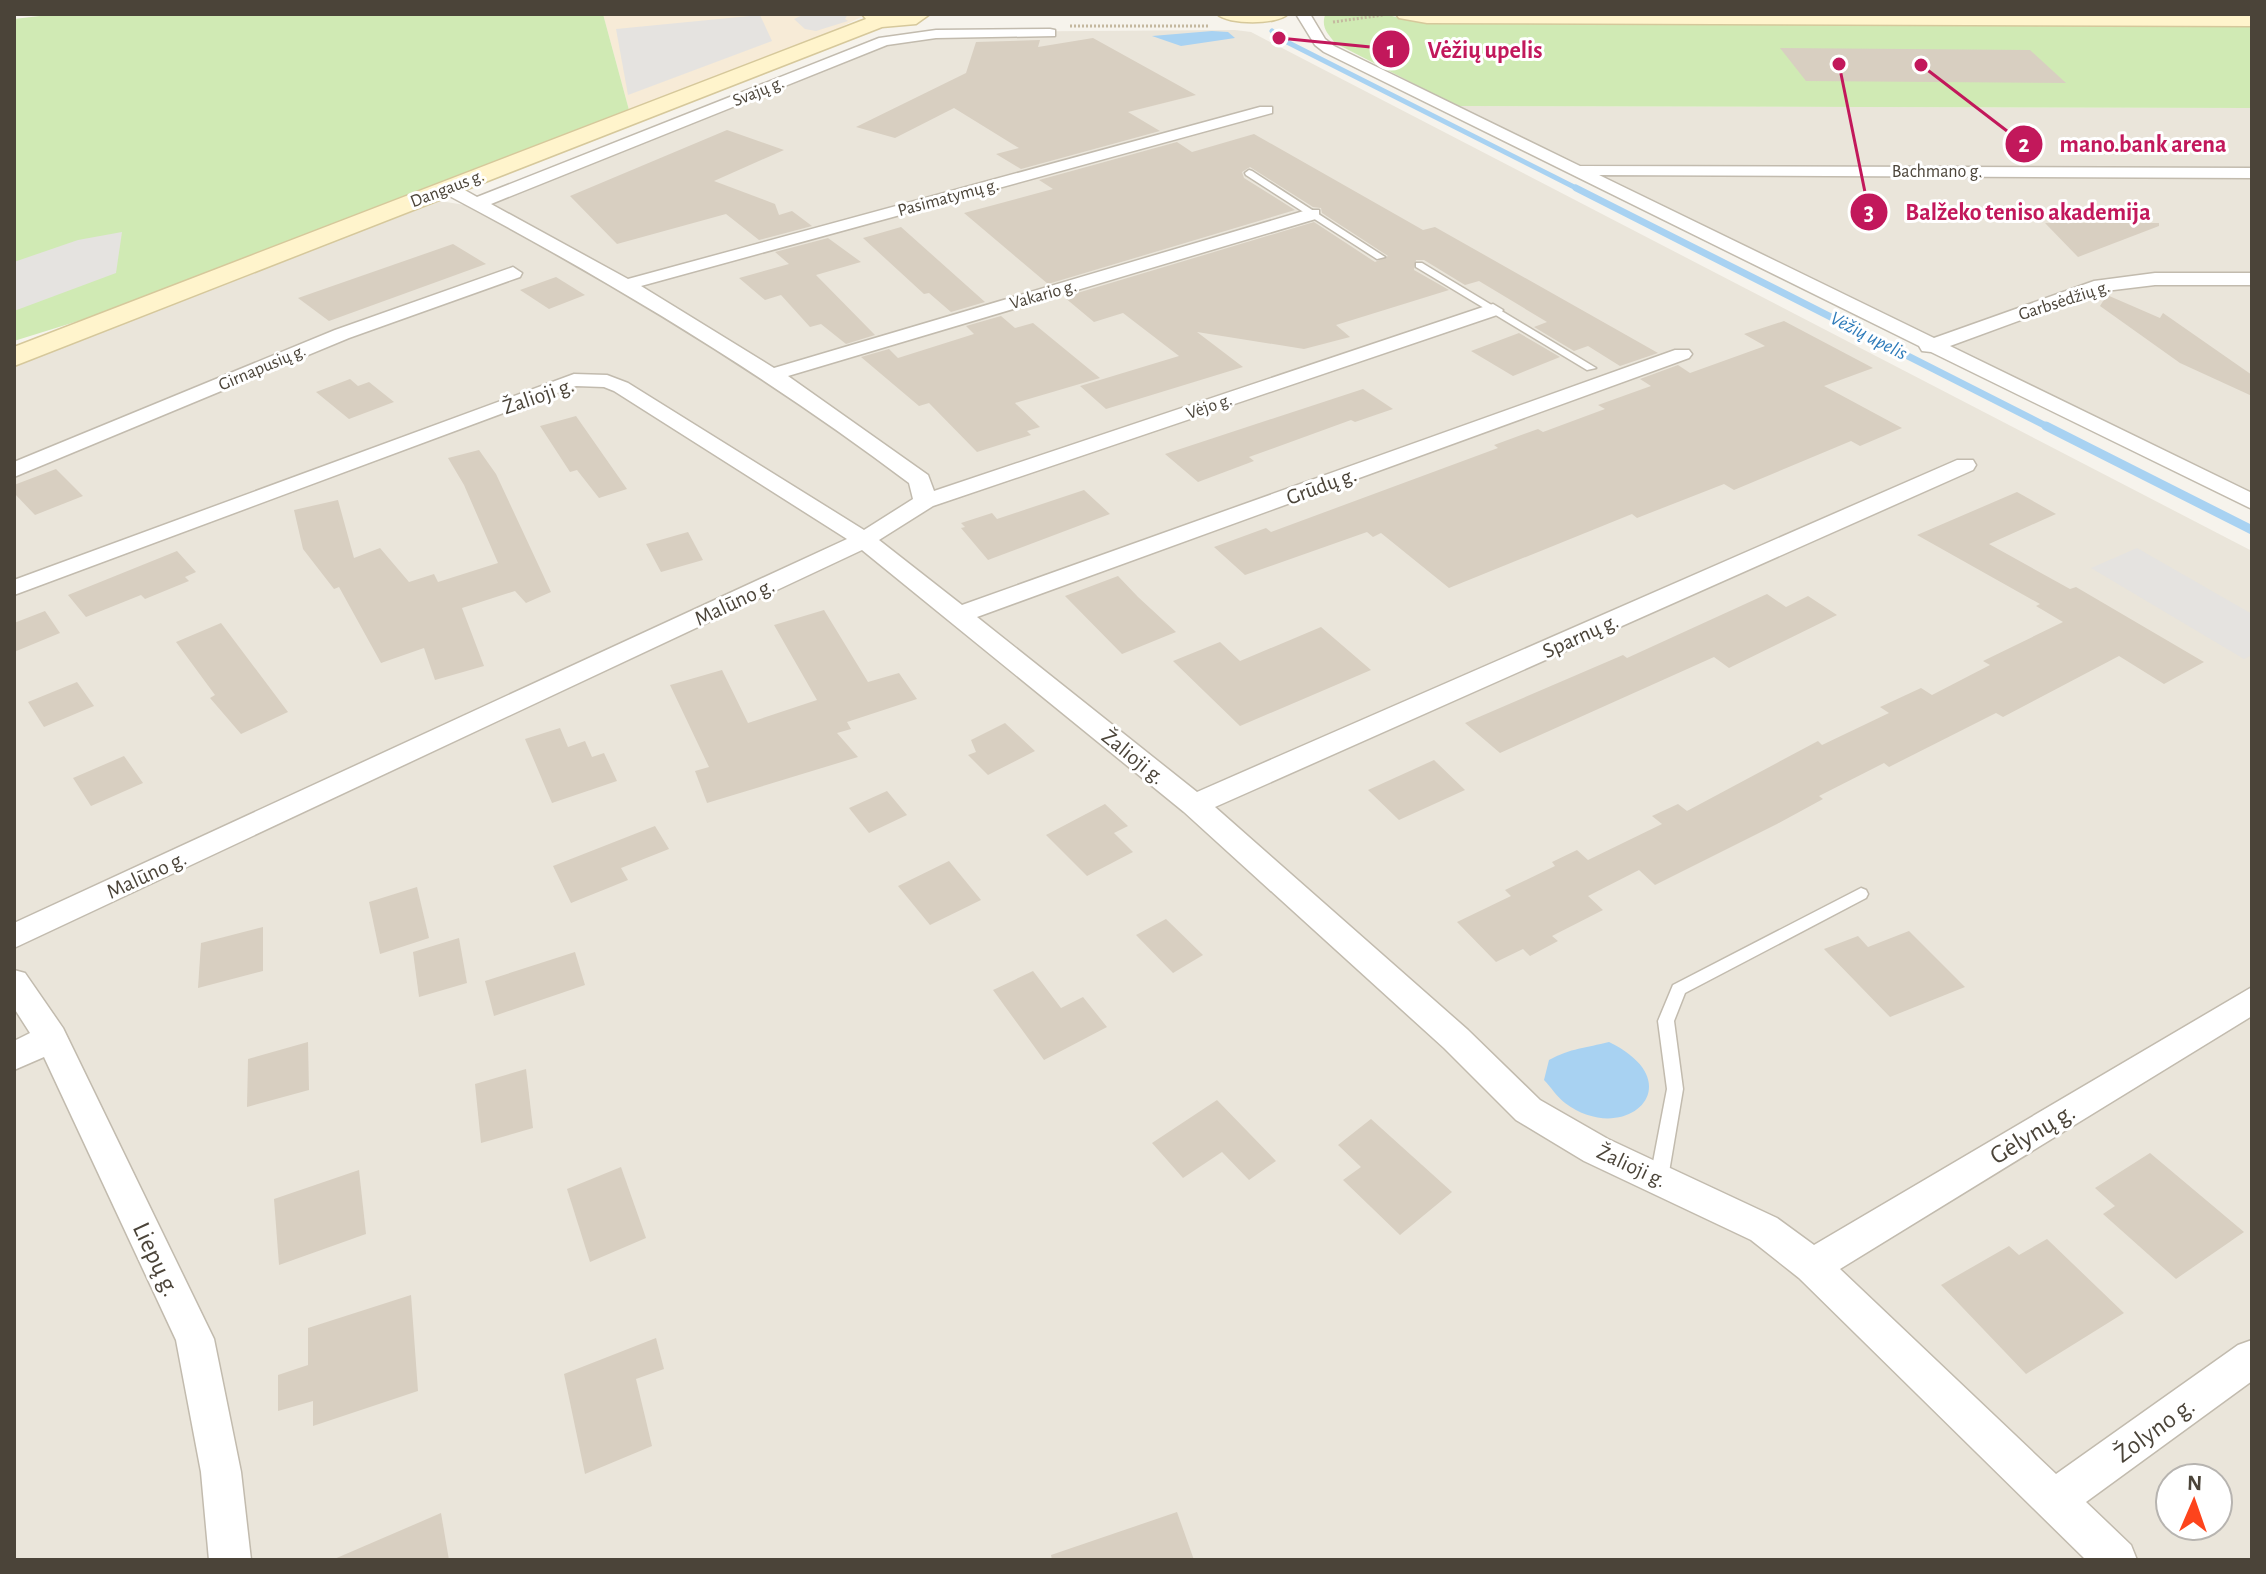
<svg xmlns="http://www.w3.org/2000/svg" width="2266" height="1574" font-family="'Alegreya Sans',sans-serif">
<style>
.residential{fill:#eae5da;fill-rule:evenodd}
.commercial{fill:#f7ebd7}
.green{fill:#d0eab4}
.parking{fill:#e5e3e0}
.water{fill:#a8d2f2}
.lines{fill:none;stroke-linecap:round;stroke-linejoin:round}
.stream-far2{stroke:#a8d2f2;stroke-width:5}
.stream-far1{stroke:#a8d2f2;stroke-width:7}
.stream{stroke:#a8d2f2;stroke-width:9}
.building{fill:#d8cfc1}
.service-casing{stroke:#c2bbae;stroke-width:3}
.minor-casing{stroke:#c2bbae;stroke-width:3}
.secondary-casing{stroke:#d6c89b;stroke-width:3}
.path{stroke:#c4b89f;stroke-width:3;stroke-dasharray:2 2;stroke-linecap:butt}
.service{fill:#fff;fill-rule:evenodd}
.minor{fill:#fff;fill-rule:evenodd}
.secondary{fill:#fff4cc;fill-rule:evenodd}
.labels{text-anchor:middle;stroke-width:6;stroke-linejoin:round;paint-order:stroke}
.far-street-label{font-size:18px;fill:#4b4439;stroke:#fff}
.far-water-label{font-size:20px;font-style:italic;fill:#2e7bba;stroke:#fff}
.street-label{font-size:22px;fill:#4b4439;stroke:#fff}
.near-street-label{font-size:26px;fill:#4b4439;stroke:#fff}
.leader{fill:none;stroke:#c2185b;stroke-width:3}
.callout-dot{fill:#c2185b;stroke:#fff;stroke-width:3}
.mark-label{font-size:24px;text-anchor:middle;font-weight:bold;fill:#fff}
.callout-label{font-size:24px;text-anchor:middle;font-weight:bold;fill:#c2185b;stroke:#fff;stroke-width:6;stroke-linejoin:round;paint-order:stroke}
</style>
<rect width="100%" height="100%" fill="#f6f3ec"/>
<g class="residential">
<path d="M1235,30L1251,32L2252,551V1560H14V364L440,201L465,205L881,40L936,32ZM2170,1478H2218V1526H2170Z"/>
<polygon points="1457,106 2252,108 2252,494"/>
</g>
<polygon class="commercial" points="603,14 867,14 829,33 629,110"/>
<g class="green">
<polygon points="57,14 603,14 629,110 104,313 14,341 14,19"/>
<path d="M1333,14H1384L1400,18L2252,24V108L1457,106L1335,43C1328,34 1321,28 1325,15Z"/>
</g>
<g class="parking">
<polygon points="805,14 848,14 845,19 848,21 816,31 805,29 794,19"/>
<polygon points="760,15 772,41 628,95 616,29"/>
<polygon points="122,232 116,273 14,311 14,262 78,240"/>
<polygon points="2137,548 2252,614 2252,655 2244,659 2091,568"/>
</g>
<g class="water">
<polygon points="1212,31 1228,32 1235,38 1181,46 1152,36"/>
<path d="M1609,1042C1695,1084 1625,1148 1565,1103C1557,1097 1551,1087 1544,1080L1549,1060C1571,1048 1586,1048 1609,1042Z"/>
</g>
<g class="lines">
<polyline class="stream-far2" points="1272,31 1279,38 1580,190"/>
<polyline class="stream-far1" points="1576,188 2050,428"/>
<polyline class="stream" points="2046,426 2252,530"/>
</g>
<g class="building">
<polygon points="1093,38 1196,95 1128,112 1160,131 1021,169 996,154 1019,148 954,108 895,138 856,127 966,73 976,42 1040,40 1038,47"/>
<polygon points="1780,48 2030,50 2066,83 1806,81"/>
<polygon points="727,130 784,150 714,181 775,204 779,215 792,211 812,226 759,240 726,214 617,244 570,196"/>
<polygon points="1254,134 1423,230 1435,227 1658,353 1620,366 1588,346 1574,351 1534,327 1547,322 1479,281 1465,285 1424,260 1416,260 1414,270 1449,290 1336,325 1350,337 1304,349 1197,332 1243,367 1106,409 1080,386 1179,356 1123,313 1094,322 1064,297 1314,222 1375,262 1388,256 1322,213 1321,208 1313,207 1250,167 1242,172 1244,178 1295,210 1048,284 964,213 1053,189 1039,180 1177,142 1192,152"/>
<polygon points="2045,223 2159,223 2159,226 2078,257"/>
<polygon points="901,227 985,302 951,312 929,293 924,294 863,238"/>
<polygon points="828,238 861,262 816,275 875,335 846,344 821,324 810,327 781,295 765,300 739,278 789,264 775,252"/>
<polygon points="453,244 486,264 329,321 298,298"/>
<polygon points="556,277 585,295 549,309 520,290"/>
<polygon points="2107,295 2160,318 2163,313 2252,375 2252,396 2180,363 2100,306"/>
<polygon points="1001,316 1015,328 1033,323 1100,378 1015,403 1040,427 1027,431 1031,435 977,452 929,403 919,406 861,357 889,349 898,358 974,334 966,326"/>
<polygon points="1784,321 1873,368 1824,386 1902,428 1860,446 1851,441 1734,490 1724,484 1637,518 1632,514 1449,588 1381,533 1373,537 1367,532 1245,575 1214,547 1266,528 1271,532 1498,448 1494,445 1538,429 1543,432 1605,409 1598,405 1651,386 1640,379 1678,365 1690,373 1765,346 1744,334"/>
<polygon points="1519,333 1560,357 1513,376 1471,351"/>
<polygon points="350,379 358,386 369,382 394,402 349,419 316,392"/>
<polygon points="1363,389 1393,409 1355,422 1351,420 1249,457 1254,461 1198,482 1165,454"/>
<polygon points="576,416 627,489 599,498 577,470 570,472 540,426"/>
<polygon points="479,450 496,474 551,592 526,603 515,591 462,608 484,666 435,680 424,648 381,663 339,587 334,589 303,549 294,510 338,500 354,558 380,548 409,582 434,574 438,582 498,563 464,485 448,458"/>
<polygon points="56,469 83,496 35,515 14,493 14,485"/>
<polygon points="1084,490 1110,514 988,560 961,528 965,527 961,523 992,513 997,519"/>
<polygon points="2017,492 2056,514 1989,544 2070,589 2076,587 2204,662 2164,684 2119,656 2003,717 1996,713 1889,767 1884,763 1819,796 1823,799 1777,824 1655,885 1639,870 1588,896 1603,910 1552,936 1558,941 1530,956 1523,949 1496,962 1457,922 1511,896 1505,890 1555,866 1552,862 1577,850 1588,860 1662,824 1652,816 1678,804 1687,811 1818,741 1822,745 1889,713 1880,707 1921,688 1932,695 1990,665 1983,661 2063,622 2036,606 2040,604 1917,535"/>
<polygon points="688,532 703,560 661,572 646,544"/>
<polygon points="177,551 196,572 185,577 189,581 145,599 141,595 86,617 68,595"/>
<polygon points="1118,576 1138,597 1176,632 1122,654 1065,596"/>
<polygon points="1767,594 1786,607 1808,596 1837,615 1729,668 1714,657 1500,753 1465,723 1623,655 1627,658"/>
<polygon points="824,610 868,682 899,673 917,699 847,722 851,729 837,733 858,757 707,803 695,771 709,767 670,685 722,670 748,723 817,700 774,625"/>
<polygon points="45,611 60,633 14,652 14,623"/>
<polygon points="221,623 288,712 241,734 210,698 215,695 176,642"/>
<polygon points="1321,627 1371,670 1240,726 1173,661 1220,642 1240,661"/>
<polygon points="77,682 94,706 44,727 28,702"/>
<polygon points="1005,723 1035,751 988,775 968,755 976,752 971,740"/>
<polygon points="560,728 568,747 585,741 592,757 604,753 617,781 552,803 525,739"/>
<polygon points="124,756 143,783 91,806 73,778"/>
<polygon points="1434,760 1465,790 1399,820 1368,790"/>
<polygon points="887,791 907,815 869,833 849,808"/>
<polygon points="1105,804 1128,826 1114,833 1133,852 1087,876 1046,835"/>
<polygon points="655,826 669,849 621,868 628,880 571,903 553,866"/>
<polygon points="949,861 981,900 930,925 898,886"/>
<polygon points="417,887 429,938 380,954 369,902"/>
<polygon points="1166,919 1203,955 1173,973 1136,935"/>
<polygon points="263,927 263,971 198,988 201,943"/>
<polygon points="1909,931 1965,987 1890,1017 1824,949 1858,936 1868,947"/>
<polygon points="459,938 467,983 419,997 413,952"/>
<polygon points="575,952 585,985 494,1016 485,981"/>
<polygon points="1033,971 1061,1008 1083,997 1107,1027 1044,1060 993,990"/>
<polygon points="308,1042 309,1090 247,1107 248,1059"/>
<polygon points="526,1069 533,1128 481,1143 475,1084"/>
<polygon points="1217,1100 1276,1161 1249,1180 1222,1152 1183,1178 1152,1143"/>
<polygon points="1371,1119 1452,1192 1400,1235 1343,1180 1361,1167 1338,1145"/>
<polygon points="2150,1153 2244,1232 2176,1279 2103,1214 2115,1206 2095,1188"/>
<polygon points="621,1167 646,1238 590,1262 567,1189"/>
<polygon points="359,1170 366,1234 279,1265 274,1199"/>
<polygon points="2047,1239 2124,1313 2026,1374 1941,1285 2009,1246 2019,1255"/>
<polygon points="411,1295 418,1391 313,1426 313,1401 278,1411 278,1375 308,1365 308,1328"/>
<polygon points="656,1338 664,1369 636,1379 652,1446 585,1474 564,1374"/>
<polygon points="1177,1512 1194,1560 1052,1560 1051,1555"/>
<polygon points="441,1513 449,1560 332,1560"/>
</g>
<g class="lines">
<defs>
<g id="service">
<polygon points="1249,170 1252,171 1385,257 1377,259 1246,175 1245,173"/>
<polygon points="1416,263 1422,263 1596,368 1587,370 1416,267"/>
<polygon points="1861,888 1866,890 1868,894 1866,898 1685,993 1674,1021 1683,1089 1668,1178 1665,1183 1659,1186 1653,1183 1650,1178 1667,1089 1658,1021 1673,985"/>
</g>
<g id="minor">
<polygon points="1296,14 1310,14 1325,39 1334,46 1580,166 2252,168 2252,178 1599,175 1934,338 2094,281 2155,273 2252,273 2252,285 2155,285 2097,292 1950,346 2252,493 2252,509 1931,352 1922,351 1919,346 1324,52 1315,45"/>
<path d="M1050,29L1055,30V36L936,38L887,45L491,204L628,279L1260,107H1272V113L641,286L774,368L1307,210H1319V218L788,376L928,475L934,491L1486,306L1493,304L1503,310L1500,314L933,506L879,540L962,605L1675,350H1689L1692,354L1689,358L977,617L1197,792L1957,460H1973L1976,465L1973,470L1215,807L1468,1030L1540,1100L1608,1139L1777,1218L1814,1245L2252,987V1016L1840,1269L2056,1474L2238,1345L2252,1340V1381L2086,1502L2131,1545L2137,1560H2086L1799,1278L1751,1240L1584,1161L1516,1120L1444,1048L1184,812L862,550L14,948V923L847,539L614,391L604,387L576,386L14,595V580L574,374L607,375L628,383L864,530L913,499L909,483C762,372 605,278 442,192V184H454L477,197L879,38L936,30Z"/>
<polygon points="513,267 522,273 520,277 349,338 14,477 14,462 335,330"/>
<polygon points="14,970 25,973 63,1028 214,1339 241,1472 251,1560 209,1560 201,1472 176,1340 44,1057 14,1070 14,1041 30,1033 14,1008"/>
</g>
<g id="secondary">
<polygon points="862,14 930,14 916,24 882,27 14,366 14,347 866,19"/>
<path d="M1217,14H1288C1277,25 1228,25 1217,14Z"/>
<polygon points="1396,14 2252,14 2252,26 1427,23 1399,18"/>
</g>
</defs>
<use href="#service" class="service-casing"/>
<use href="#minor" class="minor-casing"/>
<use href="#secondary" class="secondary-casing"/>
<g class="path">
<polyline points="1333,22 1383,15"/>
<polyline points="1070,26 1208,26"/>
</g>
<use href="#service" class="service"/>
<use href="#minor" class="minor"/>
<use href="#secondary" class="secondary"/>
</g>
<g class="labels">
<g class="far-street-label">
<text transform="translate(758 91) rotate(-22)" y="6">Svajų g.</text>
<text x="1937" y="177">Bachmano g.</text>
<text transform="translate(447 188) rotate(-21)" y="6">Dangaus g.</text>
<text transform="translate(948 197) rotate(-15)" y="6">Pasimatymų g.</text>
<text transform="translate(1043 294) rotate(-16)" y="6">Vakario g.</text>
<text transform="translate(2064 300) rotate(-18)" y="6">Garbsėdžių g.</text>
<text transform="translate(262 367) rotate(-23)" y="6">Girnapusių g.</text>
<text transform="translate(1209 406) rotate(-19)" y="6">Vėjo g.</text>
</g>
<g class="far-water-label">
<text transform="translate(1869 335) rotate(27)" y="7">Vėžių upelis</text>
</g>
<g class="street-label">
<text transform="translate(538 395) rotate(-19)" y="8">Žalioji g.</text>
<text transform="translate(1321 485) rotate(-20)" y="8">Grūdų g.</text>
<text transform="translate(734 601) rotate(-25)" y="8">Malūno g.</text>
<text transform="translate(1580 635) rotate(-24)" y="8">Sparnų g.</text>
<text transform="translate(1134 756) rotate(39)" y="8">Žalioji g.</text>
<text transform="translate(146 874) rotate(-25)" y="8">Malūno g.</text>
<text transform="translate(1632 1165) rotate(25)" y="8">Žalioji g.</text>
</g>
<g class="near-street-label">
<text transform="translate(2032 1133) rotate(-31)" y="9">Gėlynų g.</text>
<text transform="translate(157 1259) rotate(65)" y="9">Liepų g.</text>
<text transform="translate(2154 1429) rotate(-36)" y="9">Žolyno g.</text>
</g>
</g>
<path class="leader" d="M1279 38L1391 49M1921 65L2024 144M1839 64L1869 212"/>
<g class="callout-dot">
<circle cx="1279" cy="38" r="8"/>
<circle cx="1921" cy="65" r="8"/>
<circle cx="1839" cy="64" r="8"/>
<circle cx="1391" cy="49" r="20"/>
<circle cx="2024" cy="144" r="20"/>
<circle cx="1869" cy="212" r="20"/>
</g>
<g class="mark-label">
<text x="1391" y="58">1</text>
<text x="2024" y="152">2</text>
<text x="1869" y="220">3</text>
</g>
<g class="callout-label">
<text x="1485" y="58">Vėžių upelis</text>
<text x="2143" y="152">mano.bank arena</text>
<text x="2028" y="220">Balžeko teniso akademija</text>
</g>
<rect width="2266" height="1574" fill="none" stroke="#4b4439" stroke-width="32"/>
<g transform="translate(2194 1502) rotate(2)"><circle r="38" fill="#ffffff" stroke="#b7b4b0" stroke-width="2"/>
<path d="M0-6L14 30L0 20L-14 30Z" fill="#fd441c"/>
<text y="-12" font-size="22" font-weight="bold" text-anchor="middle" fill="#4b4439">N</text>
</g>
</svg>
